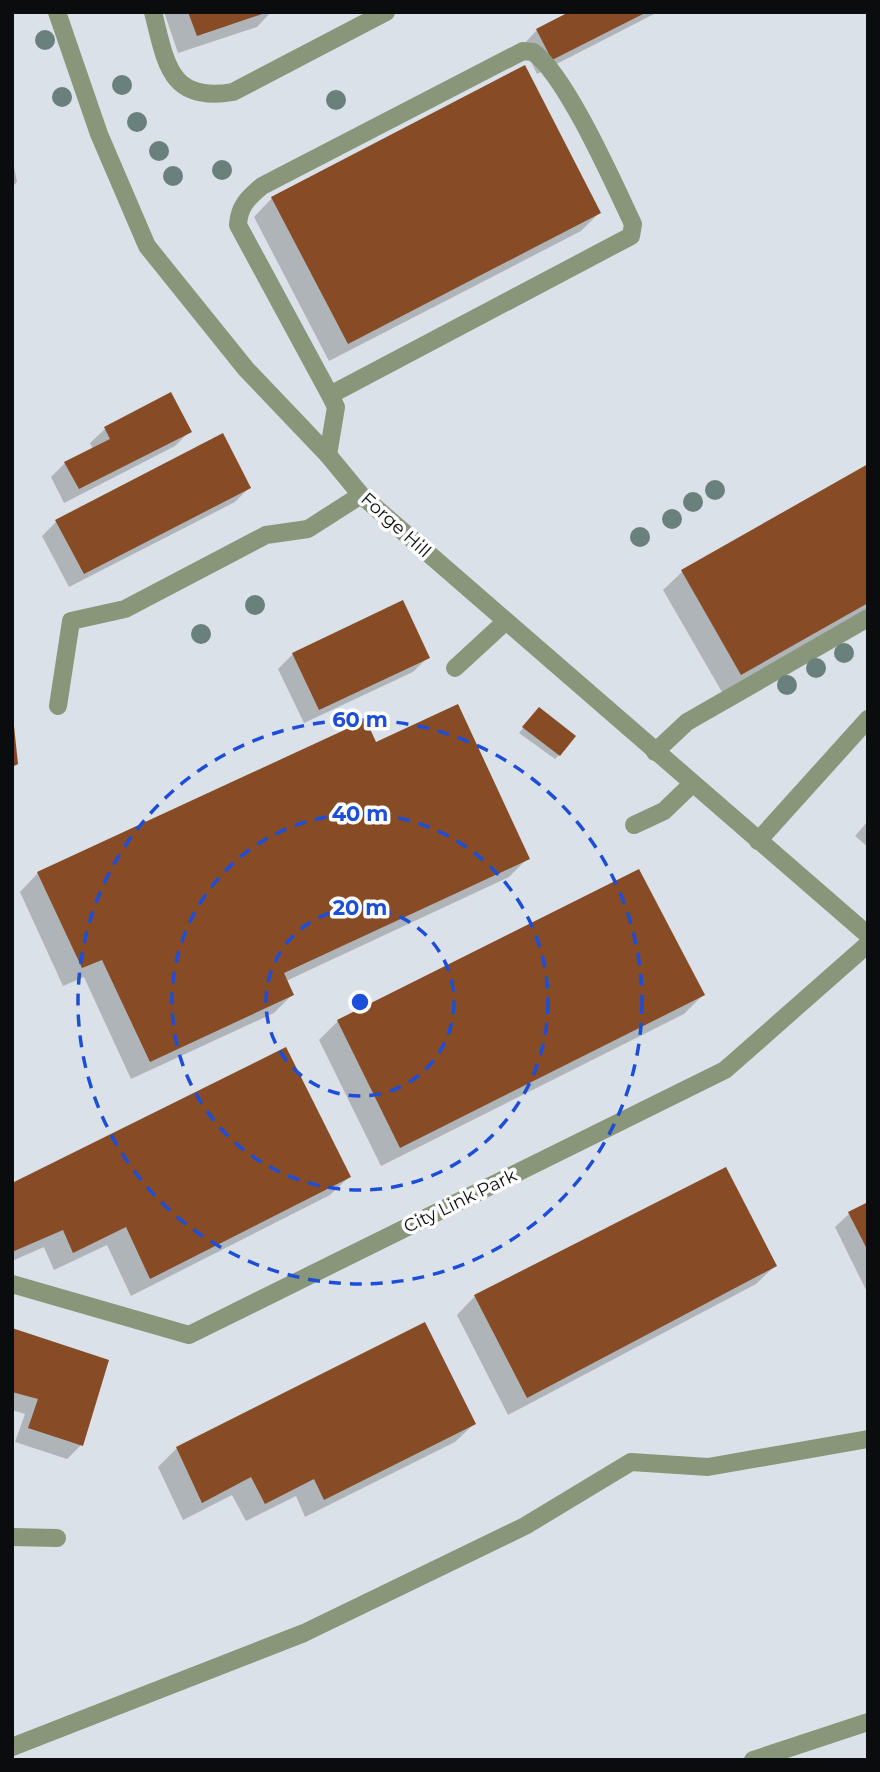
<svg xmlns="http://www.w3.org/2000/svg" width="880" height="1772" font-family="Montserrat,sans-serif">
<style>
.shadow{fill:#0003}
.building{fill:#874b25}
.lines{fill:none;stroke-linecap:round;stroke-linejoin:round}
.minor{stroke:#88967a;stroke-width:18}
.tree{fill:#69807c}
.ring{fill:none;stroke:#1d4ed8;stroke-width:3.5;stroke-dasharray:12 9}
.labels{text-anchor:middle;stroke-width:7;stroke-linejoin:round;paint-order:stroke}
.street-label{font-size:18px;fill:#0a0c0e;stroke:#fff}
.centre{fill:#1d4ed8;stroke:#fff;stroke-width:3.5}
.ring-label{font-size:21px;text-anchor:middle;font-weight:bold;fill:#1d4ed8;stroke:#fff;stroke-width:7;stroke-linejoin:round;paint-order:stroke}
</style>
<rect width="100%" height="100%" fill="#dbe1e8"/>
<g class="shadow">
<polygon points="164,12 271,12 257,27 178,53"/>
<polygon points="573,12 658,12 537,74 523,45 537,30"/>
<polygon points="12,157 17,182 12,187"/>
<polygon points="272,198 599,213 581,231 329,361 254,217"/>
<polygon points="171,395 190,431 175,446 64,503 51,477 65,463 93,449 90,443 105,429"/>
<polygon points="868,466 868,609 722,692 663,590 682,572"/>
<polygon points="249,488 235,502 69,587 42,536 57,521"/>
<polygon points="293,654 428,657 413,672 304,723 278,669"/>
<polygon points="535,714 559,755 555,759 519,733"/>
<polygon points="375,744 527,859 509,877 286,981 292,995 274,1013 131,1079 84,977 63,986 20,892 38,873"/>
<polygon points="868,821 868,847 855,836"/>
<polygon points="703,995 684,1014 381,1166 319,1040 338,1021"/>
<polygon points="349,1177 330,1195 131,1296 107,1245 54,1270 44,1247 12,1261 12,1185"/>
<polygon points="868,1204 868,1294 835,1227 850,1213"/>
<polygon points="775,1266 756,1284 508,1415 457,1315 475,1296"/>
<polygon points="12,1330 81,1445 67,1459 15,1442 25,1414 12,1410"/>
<polygon points="474,1424 455,1442 305,1517 296,1496 246,1521 232,1495 183,1520 158,1467 177,1448"/>
</g>
<g class="building">
<polygon points="188,12 265,12 265,13 197,36"/>
<polygon points="569,12 647,12 552,60 536,29"/>
<polygon points="525,65 601,213 348,344 271,197"/>
<polygon points="171,392 192,432 79,489 64,462 110,439 104,427"/>
<polygon points="223,433 251,488 84,574 55,520"/>
<polygon points="868,464 868,603 741,675 681,570"/>
<polygon points="403,600 430,658 319,710 292,653"/>
<polygon points="458,704 530,859 284,973 294,995 150,1062 102,960 82,968 37,872 366,720 376,742"/>
<polygon points="12,707 18,764 12,767"/>
<polygon points="539,707 576,736 560,756 522,727"/>
<polygon points="639,869 705,995 400,1148 337,1020"/>
<polygon points="286,1047 351,1177 150,1279 126,1227 73,1253 63,1230 12,1252 12,1183"/>
<polygon points="726,1167 777,1266 527,1398 474,1295"/>
<polygon points="868,1202 868,1251 848,1212"/>
<polygon points="425,1322 476,1424 324,1500 314,1479 265,1504 251,1477 202,1503 176,1447"/>
<polygon points="12,1328 109,1360 83,1446 28,1428 38,1399 12,1392"/>
</g>
<g class="lines">
<g class="minor">
<polyline points="57,12 99,134 147,246 246,369 328,455 361,495 868,935"/>
<path d="M153,12C166,63 169,103 233,92L386,12"/>
<path d="M328,455L336,407L330,395L631,236L633,224C614,184 566,75 533,52L523,51L262,186C248,198 239,206 238,225L330,395"/>
<polyline points="455,668 506,621"/>
<polyline points="58,706 71,621 125,609 266,535 308,529 361,495"/>
<polyline points="655,752 687,722 868,618"/>
<polyline points="634,825 664,811 692,784"/>
<polyline points="758,841 868,719"/>
<polyline points="12,1284 189,1335 725,1070 868,944"/>
<polyline points="12,1537 57,1538"/>
<polyline points="12,1747 304,1633 525,1526 631,1462 708,1467 868,1439"/>
<polyline points="753,1760 868,1722"/>
</g>
</g>
<g class="tree">
<circle cx="45" cy="40" r="10"/>
<circle cx="122" cy="85" r="10"/>
<circle cx="62" cy="97" r="10"/>
<circle cx="336" cy="100" r="10"/>
<circle cx="137" cy="122" r="10"/>
<circle cx="159" cy="151" r="10"/>
<circle cx="222" cy="170" r="10"/>
<circle cx="173" cy="176" r="10"/>
<circle cx="715" cy="490" r="10"/>
<circle cx="693" cy="502" r="10"/>
<circle cx="672" cy="519" r="10"/>
<circle cx="640" cy="537" r="10"/>
<circle cx="255" cy="605" r="10"/>
<circle cx="201" cy="634" r="10"/>
<circle cx="844" cy="653" r="10"/>
<circle cx="816" cy="668" r="10"/>
<circle cx="787" cy="685" r="10"/>
</g>
<g class="ring">
<circle cx="360" cy="1002" r="94"/>
<circle cx="360" cy="1002" r="188"/>
<circle cx="360" cy="1002" r="282"/>
</g>
<g class="labels">
<g class="street-label">
<text transform="translate(396 525) rotate(42)" y="6">Forge Hill</text>
<text transform="translate(460 1201) rotate(-26)" y="6">City Link Park</text>
</g>
</g>
<circle cx="360" cy="1002" r="10" class="centre"/>
<g class="ring-label">
<text x="360" y="727">60 m</text>
<text x="360" y="821">40 m</text>
<text x="360" y="915">20 m</text>
</g>
<rect width="880" height="1772" fill="none" stroke="#0a0c0e" stroke-width="28"/>
</svg>
